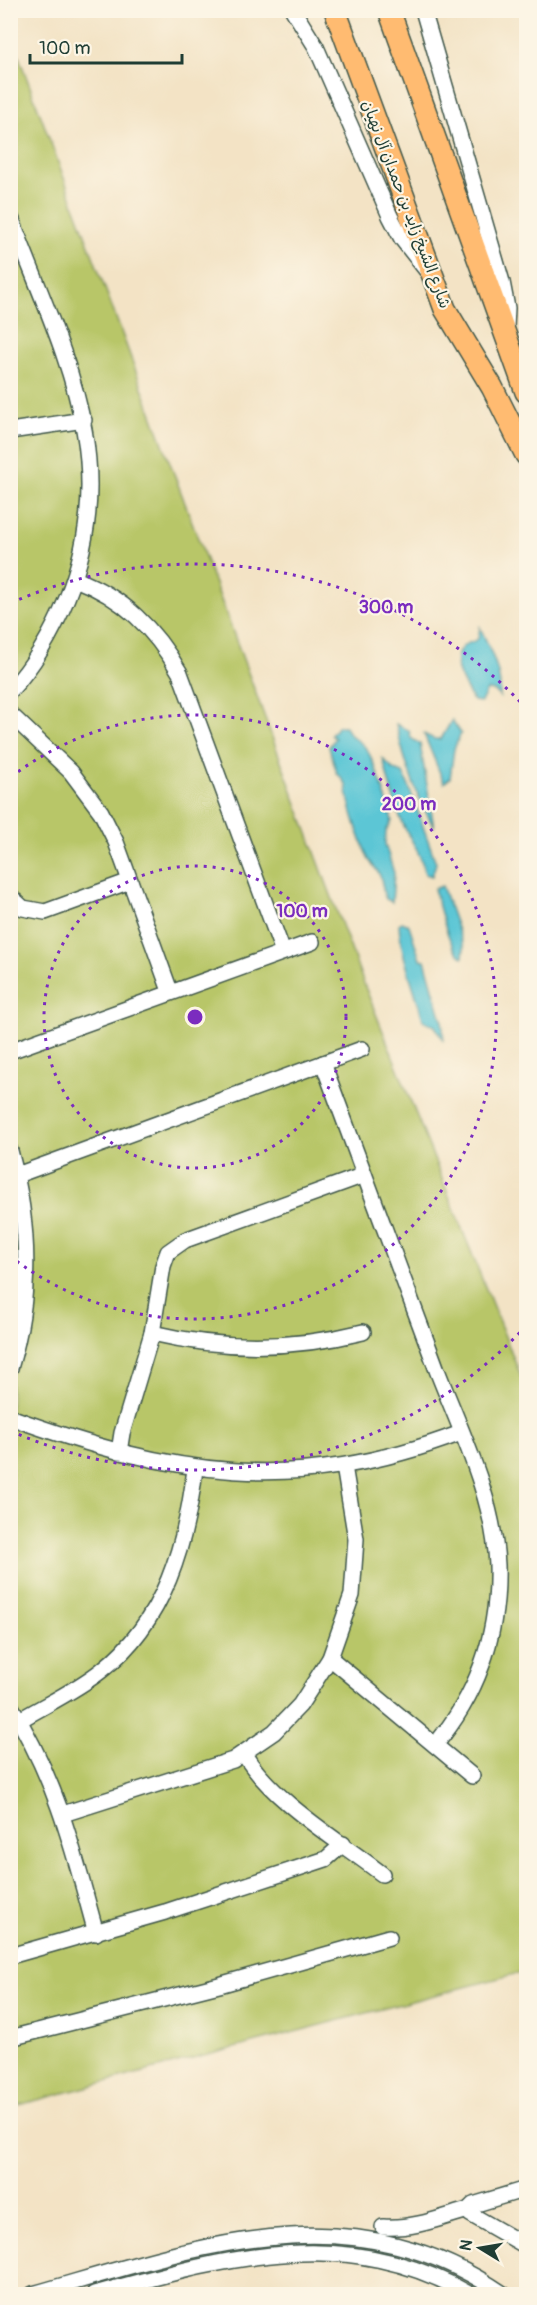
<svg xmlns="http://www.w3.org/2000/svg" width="537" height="2305" font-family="Pangolin,'Playpen Sans Arabic',sans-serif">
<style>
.green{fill:#b8c668;stroke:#6c824e;stroke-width:1.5}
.water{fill:#5bc6d5;stroke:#3d8284;stroke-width:1.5}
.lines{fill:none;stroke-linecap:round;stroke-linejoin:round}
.minor-casing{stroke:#3f564a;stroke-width:18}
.highway-casing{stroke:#3f564a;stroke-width:24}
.minor{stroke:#fff;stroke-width:15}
.highway{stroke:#ffbb71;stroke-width:21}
.ring{fill:none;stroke:#7b2cbf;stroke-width:3;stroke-dasharray:3 6}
.labels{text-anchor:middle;stroke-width:4.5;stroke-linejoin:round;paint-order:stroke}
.street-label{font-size:16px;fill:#1f3d34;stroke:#fcf5e5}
.centre{fill:#7b2cbf;stroke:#fcf5e5;stroke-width:3}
.ring-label{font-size:18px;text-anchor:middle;font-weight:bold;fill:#7b2cbf;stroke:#fcf5e5;stroke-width:4.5;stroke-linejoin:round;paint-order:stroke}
</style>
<rect width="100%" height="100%" fill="#fcf5e5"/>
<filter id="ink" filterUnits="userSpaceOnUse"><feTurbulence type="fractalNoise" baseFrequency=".0167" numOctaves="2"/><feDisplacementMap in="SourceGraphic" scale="12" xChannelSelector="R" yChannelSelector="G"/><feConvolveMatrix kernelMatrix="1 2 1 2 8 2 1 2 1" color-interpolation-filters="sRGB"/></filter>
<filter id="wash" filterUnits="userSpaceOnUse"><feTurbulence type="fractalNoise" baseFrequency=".008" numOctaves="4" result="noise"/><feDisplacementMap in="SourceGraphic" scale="24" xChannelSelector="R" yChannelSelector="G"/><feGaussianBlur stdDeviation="1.35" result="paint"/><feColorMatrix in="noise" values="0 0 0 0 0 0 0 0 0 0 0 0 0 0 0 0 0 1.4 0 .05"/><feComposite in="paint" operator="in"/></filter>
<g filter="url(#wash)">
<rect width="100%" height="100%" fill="#f3e3c5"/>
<polygon class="green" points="10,33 364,984 526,1389 526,1971 11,2107"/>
<g class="water">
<path d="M480,627C490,650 502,671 500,697L495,691L487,690L481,702L473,701C466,686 445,660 465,645C469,642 474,642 478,639Z"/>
<polygon points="452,720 461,733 454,749 450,778 444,783 424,734 434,739 441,739"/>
<path d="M396,724L409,731L411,738L420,744L434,827C415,795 404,760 396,724Z"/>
<path d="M338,726H345C349,738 356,737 364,746C374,757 389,806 392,821L386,831L385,844L394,873L392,902L386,899C382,891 383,883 380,876C377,868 370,864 367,856C358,832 349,809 346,784L337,773L329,747L335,738L331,735Z"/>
<path d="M383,759L394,770L403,773L408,784L436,863L432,876L425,874C422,854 410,840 402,822C393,801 389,781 383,759Z"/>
<path d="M442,886L464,947L463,957C449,952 439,904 434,889Z"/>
<path d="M402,922L409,925L420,959L425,960L442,1020L444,1041L435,1026L423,1020C415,988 401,958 399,924Z"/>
</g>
</g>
<g filter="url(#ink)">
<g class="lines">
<defs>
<g id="minor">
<polyline points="293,10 316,47 390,216 402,239 427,271"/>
<polyline points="423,10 502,282 507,308 506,328"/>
<path d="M10,215C59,346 124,457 67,598C53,632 35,664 10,691"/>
<polyline points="10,431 84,420"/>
<path d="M75,579C123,597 155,629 180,673L283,952"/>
<polyline points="10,714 71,772 101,812 116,842 170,991"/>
<polyline points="10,896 23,908 45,912 130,881"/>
<polyline points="10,1051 312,942"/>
<path d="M323,1063C361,1166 399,1268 437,1370C461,1432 494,1498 497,1565C499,1634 479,1693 435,1745"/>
<path d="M10,1151C30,1223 32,1296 10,1368"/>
<polyline points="17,1175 362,1049"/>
<path d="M152,1333C223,1350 291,1350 363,1332"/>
<path d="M10,1417C173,1476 295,1496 461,1433"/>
<polyline points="119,1452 122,1433 152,1333 163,1266 168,1252 185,1240 364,1175"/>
<polyline points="330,1658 472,1776"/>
<path d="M10,1705C57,1781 73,1849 96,1933"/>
<path d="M20,1720C47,1704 77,1690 102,1670C165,1621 186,1544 195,1469"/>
<path d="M244,1754C272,1801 338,1840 382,1874"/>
<polyline points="63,1814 233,1760 274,1732 300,1705 330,1658 352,1595 356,1539 344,1466"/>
<polyline points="10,1956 165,1912 326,1859 343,1844"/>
<polyline points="10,2038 219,1985 389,1937"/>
<polyline points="526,2189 473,2205 468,2210 470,2214 526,2246"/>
<path d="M383,2227C413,2229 440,2218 468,2210"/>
<path d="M33,2294C195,2248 349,2189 503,2294"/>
<path d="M94,2294C223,2259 344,2222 469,2294"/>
</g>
<g id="highway">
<polyline points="335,10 445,309 492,387 526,455"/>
<polyline points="389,10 526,392"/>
</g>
</defs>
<use href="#minor" class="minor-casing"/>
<use href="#highway" class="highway-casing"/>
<use href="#minor" class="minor"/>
<use href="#highway" class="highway"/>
</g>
</g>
<g class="ring">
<circle cx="195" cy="1017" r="151"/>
<path d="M11 777A302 302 0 1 1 11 1257"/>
<path d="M526 1326A453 453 0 0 1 11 1431M11 603A453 453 0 0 1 526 708"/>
</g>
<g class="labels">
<g class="street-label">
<text transform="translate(407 204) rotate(69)" y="6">شارع الشيخ زايد بن حمدان آل نهيان</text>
</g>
</g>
<circle cx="195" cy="1017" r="9" class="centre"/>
<g class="ring-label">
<text x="386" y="613">300 m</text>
<text x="409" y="810">200 m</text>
<text x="302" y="917">100 m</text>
</g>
<rect width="537" height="2305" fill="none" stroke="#fcf5e5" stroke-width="36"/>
<g transform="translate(480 2248) rotate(281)" stroke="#fcf5e5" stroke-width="4.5" paint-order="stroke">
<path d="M0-4.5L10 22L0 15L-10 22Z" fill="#1f3d34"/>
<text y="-9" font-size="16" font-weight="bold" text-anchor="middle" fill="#1f3d34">N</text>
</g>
<path d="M30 54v9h152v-9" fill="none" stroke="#1f3d34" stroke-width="3"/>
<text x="39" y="54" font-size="18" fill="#1f3d34" stroke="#fcf5e5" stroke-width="4.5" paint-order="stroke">100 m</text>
</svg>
